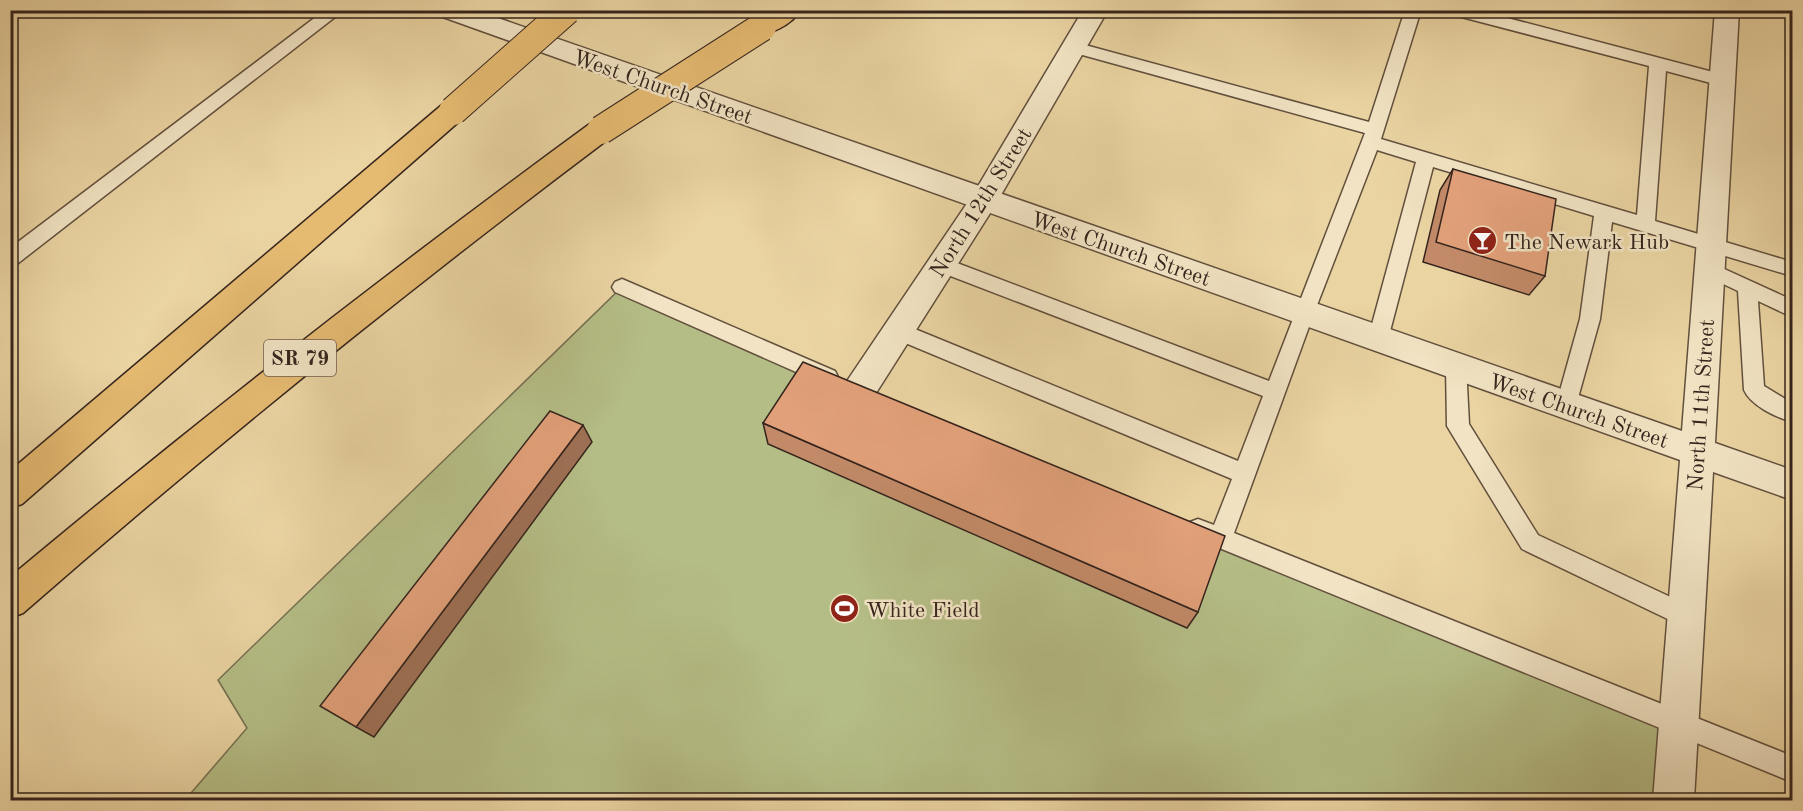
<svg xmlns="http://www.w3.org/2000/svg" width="1803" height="811" font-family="'Old Standard TT',serif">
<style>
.green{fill:#b5bd86;stroke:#757052;stroke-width:1.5}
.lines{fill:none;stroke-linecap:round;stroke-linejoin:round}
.service-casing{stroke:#62503e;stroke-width:3}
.minor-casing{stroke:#62503e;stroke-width:3}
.tertiary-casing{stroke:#62503e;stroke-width:3}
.motorway-casing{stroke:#35241d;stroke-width:3}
.service{fill:#f1e3c3;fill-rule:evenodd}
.minor{fill:#f1e3c3;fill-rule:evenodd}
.tertiary{fill:#f1e3c3;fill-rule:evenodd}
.motorway{fill:#e5ba71;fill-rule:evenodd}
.motorway-bridge-casing{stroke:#35241d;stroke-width:30;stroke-linecap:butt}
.motorway-bridge{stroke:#e5ba71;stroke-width:28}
.wall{fill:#c28a68;stroke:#35241d;stroke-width:1.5}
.shaded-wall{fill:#9e7055;stroke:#35241d;stroke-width:1.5}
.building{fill:#e1a079;stroke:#35241d;stroke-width:1.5}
.labels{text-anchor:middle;stroke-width:5;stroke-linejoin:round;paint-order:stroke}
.shield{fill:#f1e3c3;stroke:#6d5d4f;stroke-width:1.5}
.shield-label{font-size:21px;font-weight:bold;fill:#35241d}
.street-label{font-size:22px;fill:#35241d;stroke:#f1e3c3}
.poi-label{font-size:22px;fill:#35241d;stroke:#f1e3c3;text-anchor:start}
</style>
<rect width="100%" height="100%" fill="#ead4a2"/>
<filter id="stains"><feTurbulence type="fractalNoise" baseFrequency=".00333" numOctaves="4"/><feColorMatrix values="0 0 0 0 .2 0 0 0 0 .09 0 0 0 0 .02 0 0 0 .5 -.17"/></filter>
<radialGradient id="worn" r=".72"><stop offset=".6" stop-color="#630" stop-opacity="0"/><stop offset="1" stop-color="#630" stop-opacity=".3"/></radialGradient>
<polygon class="green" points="622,287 859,391 1679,722 1674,800 185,800 247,728 218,680"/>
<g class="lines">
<defs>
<g id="service">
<polygon points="325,10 344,10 17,264 10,266 10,248"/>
<polygon points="1405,10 1421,10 1381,139 1637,215 1649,66 1450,14 1448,10 1477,10 1728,76 1730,80 1728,84 1722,86 1666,71 1655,221 1792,262 1792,276 1612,222 1600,319 1576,405 1573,411 1566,414 1559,411 1556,405 1580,319 1594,216 1433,167 1388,339 1385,345 1378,347 1371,345 1368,339 1416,162 1377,150 1314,313 1234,533 1792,756 1792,782 1190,536 1187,529 1190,522 1198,519 1214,525 1232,479 891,337 888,331 891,325 898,323 905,325 1238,461 1263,396 935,270 932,265 935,260 942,258 949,260 1269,381 1365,133 1068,51 1066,47 1068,43 1074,42 1369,122"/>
<path d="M1709,262L1792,300V317L1758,301L1764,386L1792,403V422C1776,417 1751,406 1744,390L1738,291L1702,274L1699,269L1702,264Z"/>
<polygon points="622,279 835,371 838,377 835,383 828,386 821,383 615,292 612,287 615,282"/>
<polygon points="1456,358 1463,360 1466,366 1469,424 1538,535 1694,608 1698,616 1694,624 1686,627 1678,624 1522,549 1447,426 1446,366 1449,360"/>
</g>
<polygon id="minor" points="1083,10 1108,10 994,207 871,401 859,405 847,401 843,391 847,381 974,193"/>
<polygon id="tertiary" points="437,10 475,10 1682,431 1715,10 1739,10 1715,443 1792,470 1792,500 1713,472 1694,800 1653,800 1680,460 440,16"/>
<g id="motorway">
<path d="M770,10H801C792,24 769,37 753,33L749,27L753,21Z"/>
<polygon points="453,102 463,104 466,111 463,118 22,504 10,508 10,471 443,104"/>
<path d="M601,120L611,123L615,130L611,137C409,289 213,447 23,613L10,618V577C199,419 393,268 591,123Z"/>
</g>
</defs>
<use href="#service" class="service-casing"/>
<use href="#minor" class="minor-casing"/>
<use href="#tertiary" class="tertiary-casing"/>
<use href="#motorway" class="motorway-casing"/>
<use href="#service" class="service"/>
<use href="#minor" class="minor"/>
<use href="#tertiary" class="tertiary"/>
<use href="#motorway" class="motorway"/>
<defs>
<g id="motorway-bridge">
<polyline points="453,111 567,10"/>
<polyline points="601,130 762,27"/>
</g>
</defs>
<use href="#motorway-bridge" class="motorway-bridge-casing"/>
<use href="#motorway-bridge" class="motorway-bridge"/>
</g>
<g class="wall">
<polygon points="1453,169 1545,276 1529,295 1423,262 1440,190"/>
<polygon points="763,423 1198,612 1187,628 768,444"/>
</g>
<polygon class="shaded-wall" points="583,425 592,442 374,737 356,727"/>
<g class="building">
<polygon points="1453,169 1556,199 1545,276 1436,242"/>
<polygon points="803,362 1225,536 1198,612 763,423"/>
<polygon points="550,411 583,425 356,727 320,706"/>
</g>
<defs>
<symbol id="bar-disc" viewBox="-11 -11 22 22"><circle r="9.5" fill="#8f2418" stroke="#f1e3c3"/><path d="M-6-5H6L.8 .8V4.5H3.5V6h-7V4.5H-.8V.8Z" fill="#fff"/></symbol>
<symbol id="stadium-disc" viewBox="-11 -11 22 22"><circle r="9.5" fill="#8f2418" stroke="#f1e3c3"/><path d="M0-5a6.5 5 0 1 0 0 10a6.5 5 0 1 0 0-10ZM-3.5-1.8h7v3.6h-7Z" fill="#fff"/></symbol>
</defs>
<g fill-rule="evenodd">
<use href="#bar-disc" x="1466" y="224" width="33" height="33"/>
<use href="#stadium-disc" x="828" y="592" width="33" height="33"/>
</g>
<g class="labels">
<rect class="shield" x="264" y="340" width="72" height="36" rx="4.5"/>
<g class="shield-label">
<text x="300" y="365">SR 79</text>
</g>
<g class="street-label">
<text transform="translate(663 86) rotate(19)" y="8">West Church Street</text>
<text transform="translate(980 202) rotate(-58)" y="8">North 12th Street</text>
<text transform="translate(1121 248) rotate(19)" y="8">West Church Street</text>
<text transform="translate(1700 405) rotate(-86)" y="8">North 11th Street</text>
<text transform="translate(1579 410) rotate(19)" y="8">West Church Street</text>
</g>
<g class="poi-label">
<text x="1504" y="249">The Newark Hub</text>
<text x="866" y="617">White Field</text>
</g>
</g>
<rect width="1803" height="811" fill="none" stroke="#ead4a2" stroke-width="36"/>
<rect x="12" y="12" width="1779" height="787" fill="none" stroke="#35241d" stroke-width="3"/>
<rect x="18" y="18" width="1767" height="775" fill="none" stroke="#35241d" stroke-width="1.5"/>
<rect width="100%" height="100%" filter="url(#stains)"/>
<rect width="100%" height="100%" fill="url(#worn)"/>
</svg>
